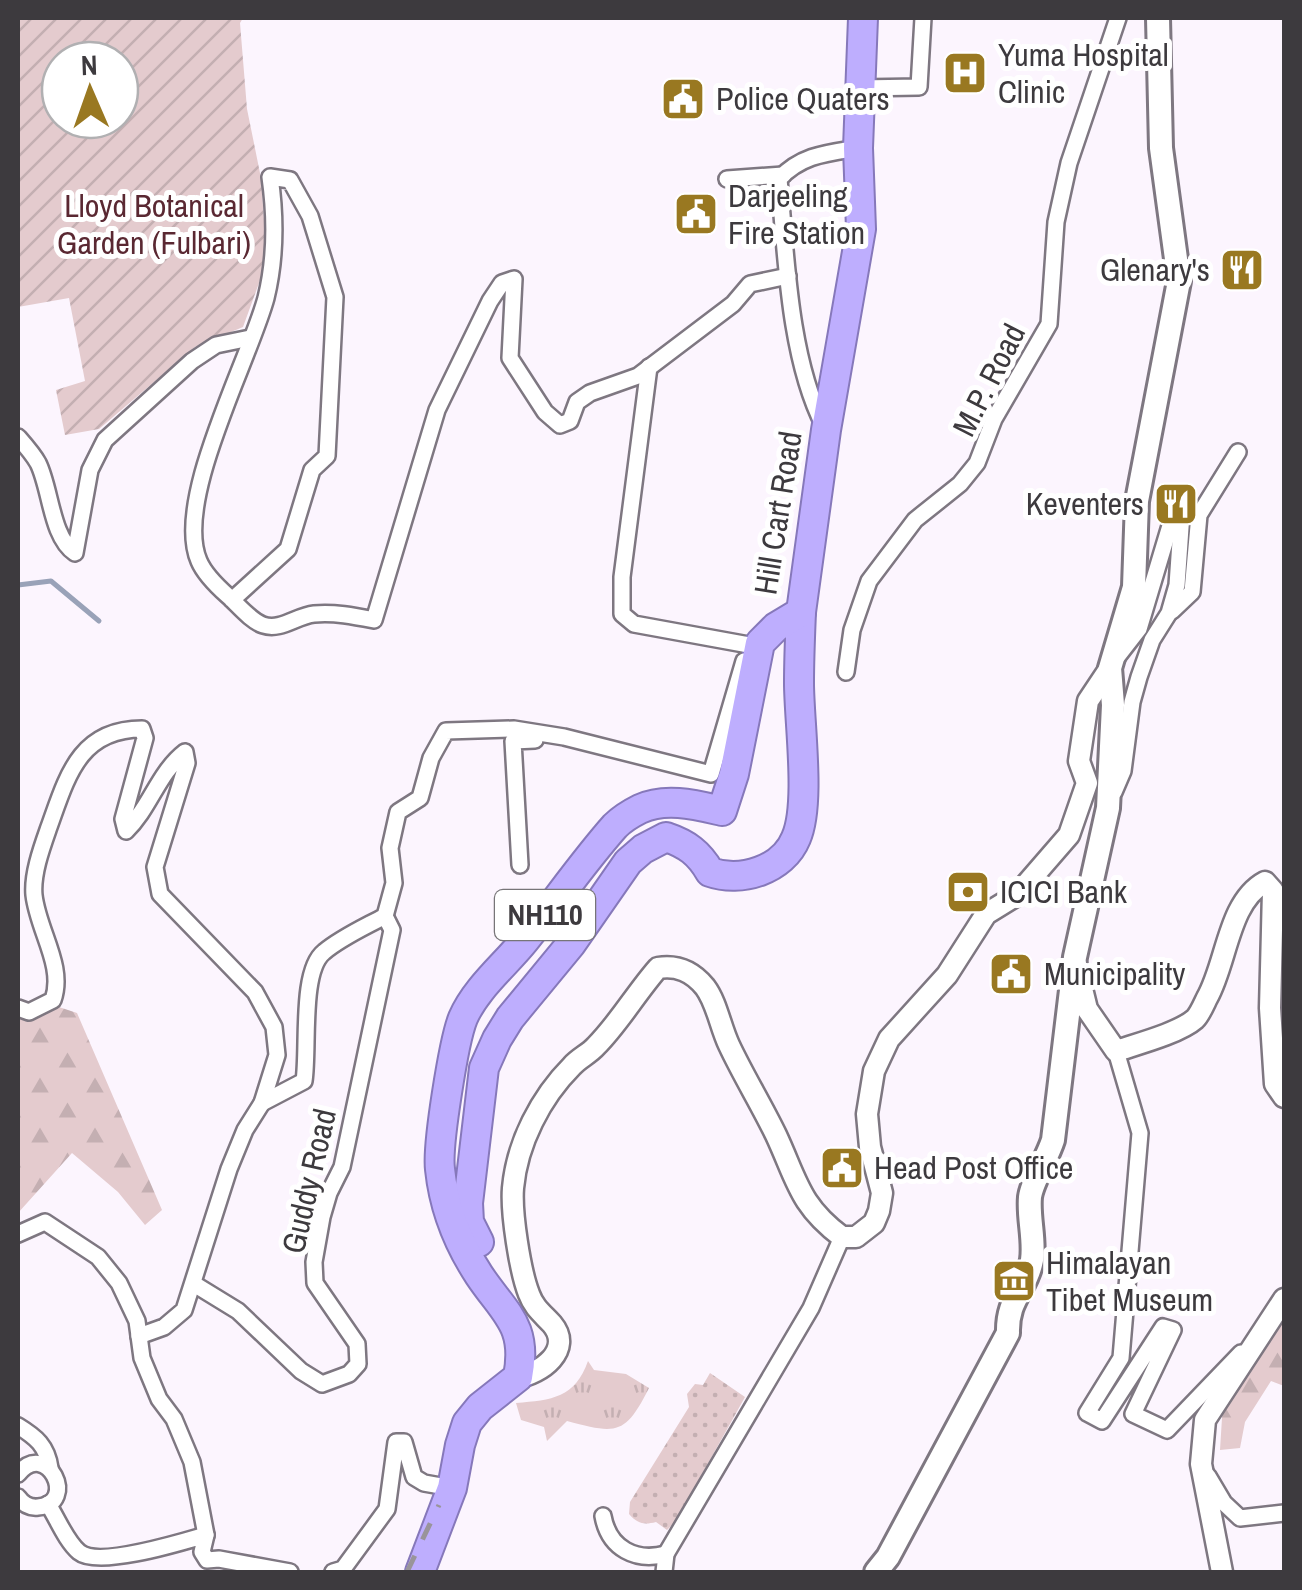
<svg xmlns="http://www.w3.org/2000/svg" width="1302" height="1590" font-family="'Archivo Narrow',sans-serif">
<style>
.grass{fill:url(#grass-tufts)}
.forest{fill:url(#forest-firs)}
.park{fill:url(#park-dots)}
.garden{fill:url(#garden-furrows);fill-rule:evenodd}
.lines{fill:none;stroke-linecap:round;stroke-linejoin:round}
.stream{stroke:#99a2b8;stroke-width:5}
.minor-casing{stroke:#7e7781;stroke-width:20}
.tertiary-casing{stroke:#7e7781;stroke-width:25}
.secondary-casing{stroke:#7e7781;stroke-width:28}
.trunk-casing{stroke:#8678ba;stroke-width:32}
.minor{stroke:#fff;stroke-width:15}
.tertiary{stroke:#fff;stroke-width:20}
.secondary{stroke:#fff;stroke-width:22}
.trunk{stroke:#beaefe;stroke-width:28}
.rail{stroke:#99949a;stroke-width:5;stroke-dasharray:18 18;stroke-linecap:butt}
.labels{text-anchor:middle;stroke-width:10;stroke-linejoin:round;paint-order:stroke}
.shield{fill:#fff;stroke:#777578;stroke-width:2.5}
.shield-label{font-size:30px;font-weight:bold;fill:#3d3a3e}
.poi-label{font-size:32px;fill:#3d3a3e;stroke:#fff;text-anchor:start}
.park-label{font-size:32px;fill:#5a2832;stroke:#fff}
.street-label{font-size:32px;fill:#3d3a3e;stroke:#fff}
</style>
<defs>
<pattern id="grass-tufts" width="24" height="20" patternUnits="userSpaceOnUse" patternTransform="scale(2.5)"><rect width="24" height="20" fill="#e4cbce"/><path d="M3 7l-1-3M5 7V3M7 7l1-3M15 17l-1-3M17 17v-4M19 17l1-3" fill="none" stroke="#c4afb2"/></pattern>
<pattern id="forest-firs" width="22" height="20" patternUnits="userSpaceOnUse" patternTransform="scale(2.5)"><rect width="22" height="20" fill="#e4cbce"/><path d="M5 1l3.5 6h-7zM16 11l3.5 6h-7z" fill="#c4afb2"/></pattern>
<pattern id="park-dots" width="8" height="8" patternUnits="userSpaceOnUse" patternTransform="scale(2.5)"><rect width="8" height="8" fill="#e4cbce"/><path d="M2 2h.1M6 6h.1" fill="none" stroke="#c4afb2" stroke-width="1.8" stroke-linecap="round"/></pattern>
<pattern id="garden-furrows" width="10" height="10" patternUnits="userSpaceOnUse" patternTransform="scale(2.5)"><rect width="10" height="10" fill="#e4cbce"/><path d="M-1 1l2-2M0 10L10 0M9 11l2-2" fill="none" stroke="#c4afb2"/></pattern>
</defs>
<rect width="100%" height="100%" fill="#fcf5fe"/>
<path class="grass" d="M588,1361L594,1370L626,1374L649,1388C625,1436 616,1434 567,1421L547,1441L544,1427L521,1420L516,1403C552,1400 575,1398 588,1361Z"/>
<g class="forest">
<polygon points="59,1007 77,1013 162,1210 145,1225 118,1192 72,1153 18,1213 18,1018 30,1019"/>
<polygon points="1284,1307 1284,1386 1271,1381 1245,1422 1240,1448 1220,1450 1223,1402"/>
</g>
<path class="park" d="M710,1373L745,1397L676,1521L667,1530L656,1522C644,1525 638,1524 629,1514L630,1502L689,1407L687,1394L695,1384L703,1385Z"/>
<path class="garden" d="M18,18H243L240,23L247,109L261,178L267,261L243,327L195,347L99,429L65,435L56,390L85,381L69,298L18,307ZM60,60H120V120H60Z"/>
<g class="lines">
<polyline class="stream" points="18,585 51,581 99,621"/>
<defs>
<g id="minor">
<polyline points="859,88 919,87 923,18"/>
<polyline points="727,179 783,175"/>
<polyline points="649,367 622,577 622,614 634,624 749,645"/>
<path d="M824,426C789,358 786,255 779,179C801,155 827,153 858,148"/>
<path d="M18,437C25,445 33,454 38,463C51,489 51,537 75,553L90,470L105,440L192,361L216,345L250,338"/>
<path d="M232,600L288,549L312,470L327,456L335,297L310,216L290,180L270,177C276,219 276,257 266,298C249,361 173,501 199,561C204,573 219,588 228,596C238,605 251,621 263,625C281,631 296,616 314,614C334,612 354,616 374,620L437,410L490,301L502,283L514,279L510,358L545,412L560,425L570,421L577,402L590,393L638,376L733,304L750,284L788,276"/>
<polyline points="1172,611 1192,592 1199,515 1238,452"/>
<polyline points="1118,656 1139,629 1172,519 1182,513"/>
<polyline points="846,672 852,630 869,581 915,520 960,484 977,463 994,419 1049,324 1056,222 1069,163 1118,18"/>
<polyline points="1114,792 1123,771 1132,702 1139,677 1152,640 1169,613 1177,585 1182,513"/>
<polyline points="520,865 513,741 535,740"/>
<path d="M18,1008L29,1012L53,1000C65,966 38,931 34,895C32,874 42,847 49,827C67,777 79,729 142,729L145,738L123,819L126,831C150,808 158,773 185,752L187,763L155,867L160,894L255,992L274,1027L277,1055L262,1103L245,1130L229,1169L184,1310L164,1327L139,1336"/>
<polyline points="1116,1051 1140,1133 1121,1358 1087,1413 1102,1421 1163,1327 1173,1330 1133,1414 1167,1430 1241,1353"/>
<path d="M262,1103L304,1081C309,1048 300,971 324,952C342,937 365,927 385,916L394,883L390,848L398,812L420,798L431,758L446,731L514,729L564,737L711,774L744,661"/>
<polyline points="18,1234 45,1222 98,1257 119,1283 137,1321 142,1358 159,1399 174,1419 192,1462 206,1535"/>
<polyline points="194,1284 238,1311 301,1371 322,1384 349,1374 358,1364 357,1344 315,1283 314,1262 322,1217 329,1193 342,1167 392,930 385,916"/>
<path d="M18,1426C36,1437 47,1446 50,1468"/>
<path d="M18,1474C47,1438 79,1504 38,1507C29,1508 23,1504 18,1497"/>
<polyline points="1208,1476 1224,1503 1240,1518 1284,1513"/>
<path d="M48,1504C57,1518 66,1541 79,1552C98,1568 182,1542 206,1535L202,1552L207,1560L219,1559L290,1572"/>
<path d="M603,1516C609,1549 636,1562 666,1554"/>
<polyline points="333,1572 343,1569 387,1509 396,1442 404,1442 414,1477 424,1483 452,1488"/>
<polyline points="664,1572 666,1554 811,1308 842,1237"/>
</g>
<g id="tertiary">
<path d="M1076,964L1087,1009L1116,1051C1137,1044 1179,1033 1195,1019C1200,1014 1204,1004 1207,998C1227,963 1228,902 1265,882L1273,891L1270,1008L1275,1084L1284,1097"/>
<path d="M518,1377C540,1374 574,1350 552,1324C543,1314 534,1308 529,1294C520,1271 511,1213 513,1188C517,1143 541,1097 572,1066C579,1058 589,1054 596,1046C619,1023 636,993 658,968C677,965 692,971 705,987C717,1003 720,1026 729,1045C743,1075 761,1104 776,1135C797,1180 799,1205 842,1237H856L874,1223L879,1211L882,1193L870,1147L867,1114L874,1071L889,1039L947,975L986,914L1017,895L1069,835L1087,783L1079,761L1088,701L1110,668"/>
<polyline points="1222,1572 1201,1464 1205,1420 1284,1299"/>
</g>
<path id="secondary" d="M876,1572L888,1557L1008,1333C1007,1298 1026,1291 1032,1260C1035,1239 1028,1218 1030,1197C1032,1181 1047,1159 1053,1140L1075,957L1108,808L1113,705L1110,668L1134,587L1137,501L1179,281L1161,148L1158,18"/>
<g id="trunk">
<path d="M479,1242L469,1222L468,1203L484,1068L497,1039L510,1018L571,944L628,862L643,849L666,837C687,844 699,853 710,872C741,883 783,870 796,838C811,804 799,722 799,683C799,659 800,636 801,612"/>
<path d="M420,1572L452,1488L460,1445L467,1423L480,1407L518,1377C528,1325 505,1314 479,1275C458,1243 444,1208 440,1169C437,1145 454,1040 463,1018C476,988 505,965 525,940C555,903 583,862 615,826C621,820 632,813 640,809C666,797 696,805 722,811L734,774L760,643L776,627L801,612L826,430L861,229L858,148L863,18"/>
</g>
</defs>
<use href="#minor" class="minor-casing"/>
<use href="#tertiary" class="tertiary-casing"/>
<use href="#secondary" class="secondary-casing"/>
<use href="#trunk" class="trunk-casing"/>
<use href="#minor" class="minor"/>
<use href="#tertiary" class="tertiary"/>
<use href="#secondary" class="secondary"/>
<use href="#trunk" class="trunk"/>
<polyline class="rail" points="407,1572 439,1505"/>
</g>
<defs>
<symbol id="hospital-square" viewBox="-11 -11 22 22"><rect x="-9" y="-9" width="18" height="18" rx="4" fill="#997821" stroke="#fff"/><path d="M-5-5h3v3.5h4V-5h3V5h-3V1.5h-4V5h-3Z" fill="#fff"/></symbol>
<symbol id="civic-square" viewBox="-11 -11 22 22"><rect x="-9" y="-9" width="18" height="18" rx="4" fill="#997821" stroke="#fff"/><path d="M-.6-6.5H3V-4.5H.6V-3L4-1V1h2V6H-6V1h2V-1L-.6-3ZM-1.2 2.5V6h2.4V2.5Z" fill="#fff"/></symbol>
<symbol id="restaurant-square" viewBox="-11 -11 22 22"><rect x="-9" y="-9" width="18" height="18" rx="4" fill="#997821" stroke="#fff"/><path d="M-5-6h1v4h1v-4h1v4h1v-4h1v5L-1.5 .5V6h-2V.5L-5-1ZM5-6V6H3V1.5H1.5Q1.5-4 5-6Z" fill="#fff"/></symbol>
<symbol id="bank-square" viewBox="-11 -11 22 22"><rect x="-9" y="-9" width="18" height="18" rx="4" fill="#997821" stroke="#fff"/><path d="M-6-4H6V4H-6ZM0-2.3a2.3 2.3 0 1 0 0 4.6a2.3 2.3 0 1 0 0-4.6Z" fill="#fff"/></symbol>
<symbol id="museum-square" viewBox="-11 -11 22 22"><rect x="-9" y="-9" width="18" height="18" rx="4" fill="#997821" stroke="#fff"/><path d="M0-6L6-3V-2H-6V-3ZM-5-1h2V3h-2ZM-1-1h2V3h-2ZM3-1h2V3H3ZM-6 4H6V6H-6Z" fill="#fff"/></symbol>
</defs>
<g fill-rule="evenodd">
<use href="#hospital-square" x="940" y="48" width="50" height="50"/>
<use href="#civic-square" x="658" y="74" width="50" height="50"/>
<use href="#civic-square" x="671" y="189" width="50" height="50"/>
<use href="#restaurant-square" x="1217" y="245" width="50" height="50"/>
<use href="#restaurant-square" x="1151" y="479" width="50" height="50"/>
<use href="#bank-square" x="943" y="867" width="50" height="50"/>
<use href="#civic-square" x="986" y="949" width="50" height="50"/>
<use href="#civic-square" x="817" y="1143" width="50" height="50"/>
<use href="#museum-square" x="989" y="1256" width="50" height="50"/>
</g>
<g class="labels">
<rect class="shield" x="495" y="890" width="100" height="50" rx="8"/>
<g class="shield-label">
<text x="545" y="925">NH110</text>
</g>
<g class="poi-label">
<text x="998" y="66">Yuma Hospital<tspan x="998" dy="37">Clinic</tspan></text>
<text x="716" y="110">Police Quaters</text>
<text x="728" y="207">Darjeeling<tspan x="728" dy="37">Fire Station</tspan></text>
<text x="1210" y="281" text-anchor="end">Glenary's</text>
<text x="1144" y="515" text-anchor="end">Keventers</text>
<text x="1000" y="903">ICICI Bank</text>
<text x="1044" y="985">Municipality</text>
<text x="874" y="1179">Head Post Office</text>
<text x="1046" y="1274">Himalayan<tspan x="1046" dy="37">Tibet Museum</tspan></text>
</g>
<g class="park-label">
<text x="154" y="217">Lloyd Botanical<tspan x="154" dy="37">Garden (Fulbari)</tspan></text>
</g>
<g class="street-label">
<text transform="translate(989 380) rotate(-63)" y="11">M.P. Road</text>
<text transform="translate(778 513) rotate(-81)" y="11">Hill Cart Road</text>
<text transform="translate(309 1181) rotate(-77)" y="11">Guddy Road</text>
</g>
</g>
<rect width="1302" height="1590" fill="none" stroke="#3d3a3e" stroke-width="40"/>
<g transform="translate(90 90) rotate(358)"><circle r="48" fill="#ffffff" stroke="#b1b0b2" stroke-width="2.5"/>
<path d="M0-8L18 38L0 25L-18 38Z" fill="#997821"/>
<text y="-15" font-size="28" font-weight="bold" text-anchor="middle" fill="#3d3a3e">N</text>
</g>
</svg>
